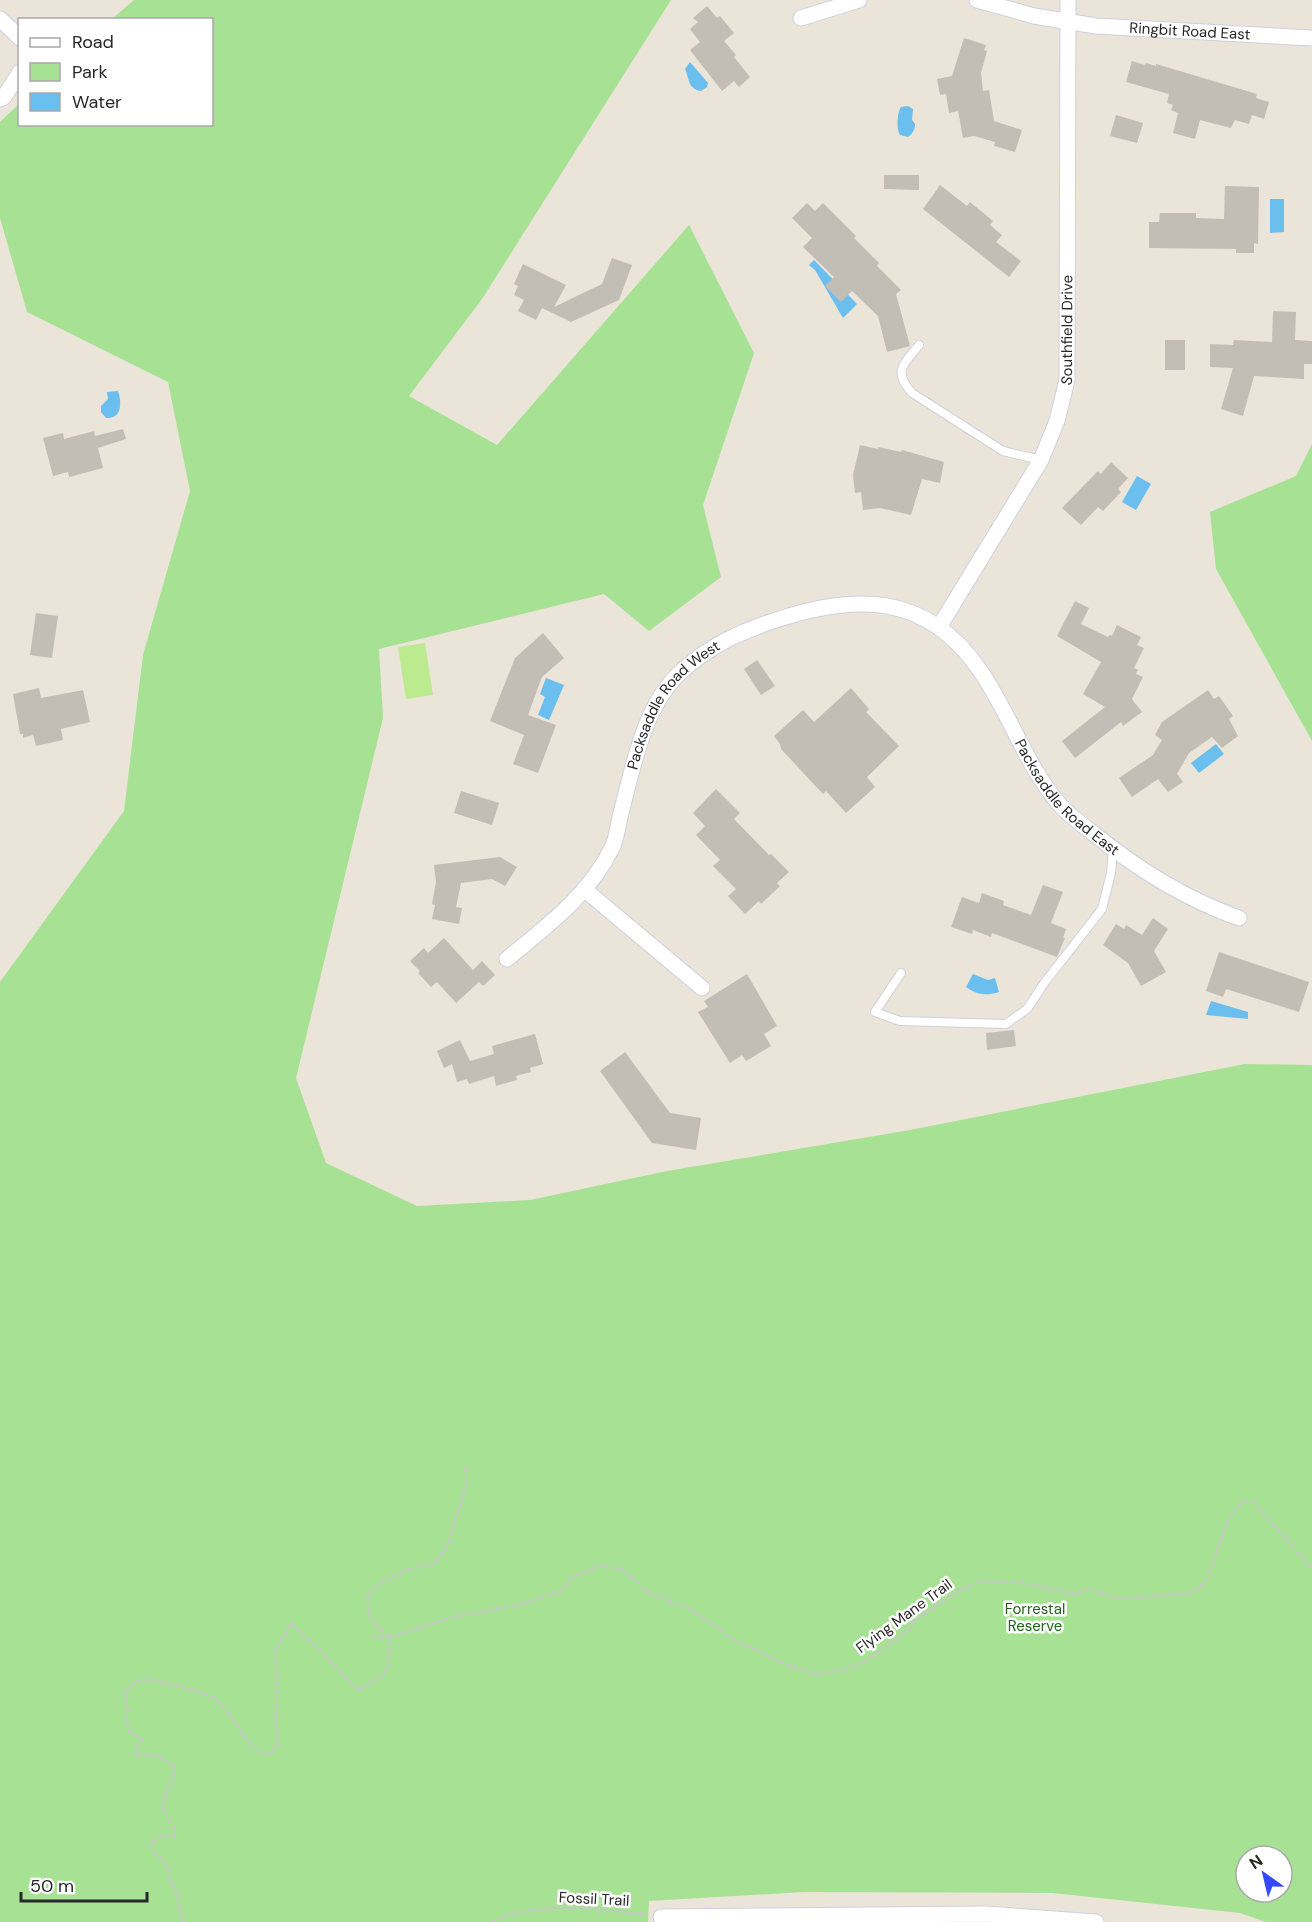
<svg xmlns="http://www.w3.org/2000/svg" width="1312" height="1922" font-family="'DM Sans',sans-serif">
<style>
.green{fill:#a7e294;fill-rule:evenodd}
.pitch{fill:#bbea8f}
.water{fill:#6abfee}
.building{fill:#c2beb6}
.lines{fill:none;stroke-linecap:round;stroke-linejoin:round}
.lane-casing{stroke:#ced0e1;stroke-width:10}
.street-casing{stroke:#ced0e1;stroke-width:17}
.path{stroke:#c7c7c7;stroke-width:3;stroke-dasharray:4.5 3;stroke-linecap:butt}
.lane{stroke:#fff;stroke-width:8}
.street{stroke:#fff;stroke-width:15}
.labels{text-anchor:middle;stroke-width:5;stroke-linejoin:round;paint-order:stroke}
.street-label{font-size:15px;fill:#272727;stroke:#fff}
.park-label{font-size:15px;fill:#216319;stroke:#fff}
</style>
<rect width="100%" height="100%" fill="#eae4d9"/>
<g class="green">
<path d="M134,0H671L482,299L409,396L497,445L689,225L754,353L703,505L721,577L649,631L604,594L379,649L383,718L296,1078L326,1163L417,1206L530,1200L667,1171L910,1130L1245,1064L1312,1065V1922H1266L1240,1913L1053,1893L804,1892L649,1901L648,1922H0V982L124,811L143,655L190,491L168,382L27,312L0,218V122L19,104L20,124H212V20L112,19ZM1246,1856H1282V1892H1246Z"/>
<polygon points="1312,444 1312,741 1216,569 1210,512 1296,476"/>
</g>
<polygon class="pitch" points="425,643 433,695 406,699 398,647"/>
<g class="water">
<path d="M690,62L708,83L707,87L701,91C687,88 690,80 685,69Z"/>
<path d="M908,106L913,109L912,120L915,124C915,130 912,134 908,137L900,135C896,129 897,113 901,107Z"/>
<polygon points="1270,199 1284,199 1284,232 1270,233"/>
<polygon points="814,260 857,304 843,318 815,270 809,265"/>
<path d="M118,391C122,403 122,419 106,418L101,412V406L108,399L107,392Z"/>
<polygon points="1137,476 1151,484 1136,510 1122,502"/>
<polygon points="546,678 564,685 549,720 538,715 545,697 540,694"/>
<polygon points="1216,744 1224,754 1199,773 1191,763"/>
<path d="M973,974L988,980L995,978L999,992C986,996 977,995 966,987Z"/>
<polygon points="1211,1001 1248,1012 1248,1019 1206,1015"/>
</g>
<g class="building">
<polygon points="707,6 717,18 720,16 734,33 724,41 736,55 734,57 750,77 739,87 734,81 722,91 690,50 700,42 690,29 698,22 693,18"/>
<polygon points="964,38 986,45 984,50 987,51 981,73 983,91 989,90 994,121 1022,130 1015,152 994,146 995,142 974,136 963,138 958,111 949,113 946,94 940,95 937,79 952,76"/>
<polygon points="1132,61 1145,65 1146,63 1156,66 1156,64 1257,94 1256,98 1269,102 1264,119 1252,115 1249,124 1235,120 1231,128 1200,120 1195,139 1173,133 1178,113 1171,110 1173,105 1167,103 1169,94 1126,82"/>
<polygon points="1116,115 1143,123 1137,143 1110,136"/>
<polygon points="884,175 919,175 919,190 884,189"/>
<polygon points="940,185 967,206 970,202 993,221 990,225 1002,235 996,242 1021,261 1009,277 923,209"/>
<polygon points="1225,186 1259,187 1258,244 1254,243 1254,253 1236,253 1236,249 1149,248 1149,222 1159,222 1160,213 1196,213 1196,218 1224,219"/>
<polygon points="807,203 815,211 823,203 856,236 854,238 879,263 877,266 901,290 896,294 910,346 887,352 878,316 852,291 841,302 825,286 834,277 803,247 812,238 792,218"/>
<polygon points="612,258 632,265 619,300 571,322 542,308 536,320 518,311 524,300 514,295 518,286 514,284 523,264 566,285 554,307 602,284"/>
<polygon points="1273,311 1296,312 1295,340 1312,341 1312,364 1304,364 1304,379 1254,376 1243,416 1221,409 1233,368 1210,367 1210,344 1233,345 1234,340 1272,342"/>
<rect x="1165" y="340" width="20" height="30"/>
<polygon points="123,429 126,439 98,448 103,468 69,477 68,472 53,476 43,438 63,433 64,439 94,431 95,436"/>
<polygon points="860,445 878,449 878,447 901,452 902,450 944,462 940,483 922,479 911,515 880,508 863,510 861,492 855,493 853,475"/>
<polygon points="1111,462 1128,478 1118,489 1121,492 1103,511 1098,507 1081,525 1062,508 1098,471 1101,474"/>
<polygon points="1075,601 1089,608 1081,624 1108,637 1110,635 1112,636 1117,625 1141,637 1137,645 1144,648 1134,668 1138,670 1136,674 1143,677 1132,699 1142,712 1123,726 1121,722 1075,758 1062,741 1105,707 1083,694 1101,662 1057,636"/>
<polygon points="36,613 58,616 52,658 30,655"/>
<polygon points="543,633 564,658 542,677 528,715 556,725 538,773 513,764 524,735 490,721 515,658"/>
<polygon points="757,660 775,686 761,695 744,669"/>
<polygon points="39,688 41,698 83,690 90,722 61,729 63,740 36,746 33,735 23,738 23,734 20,734 13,694"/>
<polygon points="851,688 869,709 866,712 899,746 867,777 875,787 846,813 826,791 823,794 781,749 780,744 774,736 803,710 814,722"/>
<polygon points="1208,690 1214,699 1219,696 1233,716 1229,719 1238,736 1222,748 1212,737 1189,753 1177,774 1183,782 1168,792 1158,779 1132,797 1119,778 1153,755 1162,740 1155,735 1162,722"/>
<polygon points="716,789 740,813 734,819 769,855 771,854 789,872 777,883 780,886 761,904 759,901 745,914 728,896 736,889 713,866 720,860 696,835 705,826 693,813"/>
<polygon points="461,791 499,803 492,825 454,813"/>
<polygon points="500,857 517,867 505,886 492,879 461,883 456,907 462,908 459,924 432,919 435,905 432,904 436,882 434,865"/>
<polygon points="1043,885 1063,892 1051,923 1066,929 1063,938 1065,938 1057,957 992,933 991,937 973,930 972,934 951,927 962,897 979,903 982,893 1004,901 1003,905 1031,915"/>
<polygon points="1153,918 1168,929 1154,951 1166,972 1141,986 1128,963 1103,945 1116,924 1124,929 1126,925 1142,935"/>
<polygon points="444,938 473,970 482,961 495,975 483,986 479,982 456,1003 437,982 431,987 418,973 420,971 410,961 424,948 428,953"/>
<polygon points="1219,952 1309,982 1299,1012 1226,989 1223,997 1206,991"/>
<polygon points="747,974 777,1026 764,1034 771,1046 746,1061 742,1055 730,1063 698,1012 708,1007 704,1001"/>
<polygon points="1014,1030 1016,1046 987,1050 986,1033"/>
<polygon points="535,1034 543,1064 530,1068 531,1072 516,1076 517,1080 496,1086 494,1076 469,1084 467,1079 457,1082 452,1064 444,1068 437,1051 460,1040 470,1061 494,1054 492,1046"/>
<polygon points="625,1052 670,1113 701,1118 696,1150 652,1143 600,1071"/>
</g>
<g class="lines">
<defs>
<g id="lane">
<path d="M919,345C904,364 892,371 912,393L1003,451L1041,460"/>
<polyline points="901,973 875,1012 900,1021 1006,1024 1027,1009 1045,982 1102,909 1111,873 1113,849"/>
</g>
<g id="street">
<path id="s1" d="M977,0L1034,16L1096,26L1312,38"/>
<polyline points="801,18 859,0"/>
<polyline points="0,19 20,38"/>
<polyline points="0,99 4,97 20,72"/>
<path id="s2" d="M939,627L1041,460L1057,421L1067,380L1068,0"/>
<polyline points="584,889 702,988"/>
<path id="s3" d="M507,959C546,927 589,895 612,848C617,838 618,824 621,813C634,764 644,703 684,669C713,644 740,632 776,620C857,593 927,594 979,669C1010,713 1025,765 1061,806C1069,815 1079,822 1089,830C1133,866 1185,899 1239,918"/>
<polyline points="661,1917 986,1914 1096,1922"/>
</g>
</defs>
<use href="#lane" class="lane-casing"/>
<use href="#street" class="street-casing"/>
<g class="path">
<path d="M390,1636C371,1624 366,1614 368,1593C393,1574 406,1569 436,1563L448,1545L467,1482L465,1463"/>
<polyline points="372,1637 391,1637 457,1616 519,1605 561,1591 571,1578 601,1565 624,1570 649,1593 690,1609 733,1639 791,1667 815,1674 846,1670 871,1658 902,1635 920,1616 960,1590 981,1581 1019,1582 1071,1594 1090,1590 1120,1599 1193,1593 1207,1580 1227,1522 1242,1502 1254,1502 1312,1569"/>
<path d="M184,1922C177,1914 181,1903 177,1894C172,1882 168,1881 168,1867L150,1846C156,1837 163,1835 174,1836L176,1830L164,1813L162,1805L166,1791L174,1778L173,1766C159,1756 152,1752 135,1756V1751L142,1740L130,1732L126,1720L128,1708L124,1693C137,1676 146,1678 164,1683C181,1688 197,1688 213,1698C231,1710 239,1733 254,1748C257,1751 262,1753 266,1755L278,1746L276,1721L277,1674L275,1653L290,1623L320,1650L359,1691L388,1670V1655L391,1637"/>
<path d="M492,1922C530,1900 603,1909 646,1915"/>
</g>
<use href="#lane" class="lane"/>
<use href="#street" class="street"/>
</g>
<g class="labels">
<g class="street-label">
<text dy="5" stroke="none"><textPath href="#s1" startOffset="216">Ringbit Road East</textPath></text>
<text dy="5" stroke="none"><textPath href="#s2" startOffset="330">Southfield Drive</textPath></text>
<text dy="5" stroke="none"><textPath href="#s3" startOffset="314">Packsaddle Road West</textPath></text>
<text dy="5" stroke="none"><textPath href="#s3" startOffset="840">Packsaddle Road East</textPath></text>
<text transform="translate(904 1616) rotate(-36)" y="5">Flying Mane Trail</text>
<text transform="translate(594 1899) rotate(3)" y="5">Fossil Trail</text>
</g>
<g class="park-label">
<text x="1035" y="1614">Forrestal<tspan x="1035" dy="17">Reserve</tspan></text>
</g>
</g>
<rect x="18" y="18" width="195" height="108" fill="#ffffff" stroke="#a9a9a9" stroke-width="1.5"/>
<rect x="30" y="38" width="30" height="9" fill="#ffffff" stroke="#a9a9a9" stroke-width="1.5"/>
<text x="72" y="48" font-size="18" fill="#272727">Road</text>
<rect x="30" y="63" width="30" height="18" fill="#a7e294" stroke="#a9a9a9" stroke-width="1.5"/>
<text x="72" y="78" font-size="18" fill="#272727">Park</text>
<rect x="30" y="93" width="30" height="18" fill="#6abfee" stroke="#a9a9a9" stroke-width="1.5"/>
<text x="72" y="108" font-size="18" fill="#272727">Water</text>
<g transform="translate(1264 1874) rotate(326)"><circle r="28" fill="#ffffff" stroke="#a9a9a9" stroke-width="1.5"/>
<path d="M0-4.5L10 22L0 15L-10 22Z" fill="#3649fa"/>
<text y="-9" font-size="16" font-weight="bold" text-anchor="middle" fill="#272727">N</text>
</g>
<path d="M21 1892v9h126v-9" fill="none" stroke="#272727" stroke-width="3"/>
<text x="30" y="1892" font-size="18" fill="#272727" stroke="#ffffff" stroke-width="4.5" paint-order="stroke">50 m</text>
</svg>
